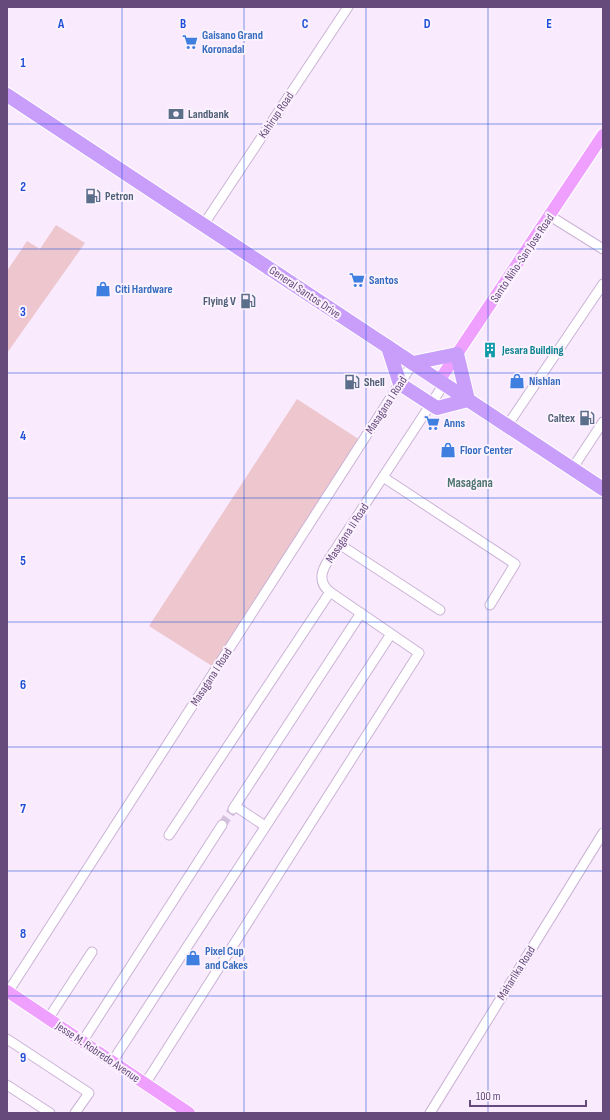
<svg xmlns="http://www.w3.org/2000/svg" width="610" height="1120" font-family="'Sofia Sans Condensed',sans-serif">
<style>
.green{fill:#edc6ce}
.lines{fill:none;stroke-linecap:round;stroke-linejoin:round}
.minor-tunnel{stroke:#d5c2dd;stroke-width:9;stroke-dasharray:9 4.5;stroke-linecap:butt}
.minor-casing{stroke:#cab3d6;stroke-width:11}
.major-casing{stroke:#fff;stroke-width:14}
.highway-casing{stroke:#fff;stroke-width:16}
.minor{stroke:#fff;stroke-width:9}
.major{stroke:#efa0ff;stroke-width:12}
.highway{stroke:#c99efb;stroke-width:14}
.grid{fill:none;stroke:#1d4ed8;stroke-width:1;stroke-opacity:0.55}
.labels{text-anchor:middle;stroke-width:4;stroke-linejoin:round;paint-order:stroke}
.shop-label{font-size:12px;font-weight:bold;fill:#366cbe;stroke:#fcf2ff;text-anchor:start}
.service-label{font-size:12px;font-weight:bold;fill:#4e5e75;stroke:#fcf2ff;text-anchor:start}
.street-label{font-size:12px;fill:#664a7b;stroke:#fcf2ff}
.culture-label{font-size:12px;font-weight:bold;fill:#0d838f;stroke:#fcf2ff;text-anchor:start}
.neighbourhood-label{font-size:13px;font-weight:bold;fill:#4d746e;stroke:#fcf2ff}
.grid-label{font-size:13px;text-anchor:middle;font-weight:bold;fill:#1d4ed8;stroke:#fcf2ff;stroke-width:4;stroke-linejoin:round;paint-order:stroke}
</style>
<rect width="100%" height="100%" fill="#faeafe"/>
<g class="green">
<polygon points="56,225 85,243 7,353 7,271 27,241 40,249"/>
<polygon points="297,399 360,440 212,666 149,626"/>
</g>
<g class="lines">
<polyline class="minor-tunnel" points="222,825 233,809"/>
<defs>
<g id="minor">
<polyline points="550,216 603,249"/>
<polyline points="204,224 348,7"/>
<polyline points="507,426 603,284"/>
<polyline points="572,469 603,422"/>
<polyline points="383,477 515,564 490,605"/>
<polyline points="339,544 440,610"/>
<polyline points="235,806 265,826"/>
<polyline points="233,809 361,613"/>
<polyline points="169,835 330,592"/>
<polyline points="8,992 413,363"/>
<polyline points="48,1019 92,952"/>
<polyline points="7,1039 89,1093 75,1113"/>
<polyline points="82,1042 222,825"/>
<polyline points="112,1062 391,634"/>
<path d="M145,1084L419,653L330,592C311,577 330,559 339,544L444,384"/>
<polyline points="7,1085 50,1113"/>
<polyline points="430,1113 603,833"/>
</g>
<g id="major">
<polyline points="439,381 603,135"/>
<polyline points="7,991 189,1113"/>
</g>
<g id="highway">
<polyline points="7,95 603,489"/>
<polyline points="388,347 400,384 437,408 468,400"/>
<polyline points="413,363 457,354 468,400"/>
</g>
</defs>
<use href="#minor" class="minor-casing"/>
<use href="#major" class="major-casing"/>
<use href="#highway" class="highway-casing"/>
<use href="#minor" class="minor"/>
<use href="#major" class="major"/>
<use href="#highway" class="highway"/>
</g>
<path class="grid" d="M122,7V1113M244,7V1113M366,7V1113M488,7V1113M7,124H603M7,249H603M7,373H603M7,498H603M7,622H603M7,747H603M7,871H603M7,996H603"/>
<defs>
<symbol id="supermarket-bare" viewBox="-9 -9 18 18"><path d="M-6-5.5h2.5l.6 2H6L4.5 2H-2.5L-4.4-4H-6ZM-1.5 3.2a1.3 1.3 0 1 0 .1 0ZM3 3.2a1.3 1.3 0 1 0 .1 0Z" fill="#3f7fe0" stroke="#fcf2ff" stroke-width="2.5" paint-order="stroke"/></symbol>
<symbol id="bank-bare" viewBox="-9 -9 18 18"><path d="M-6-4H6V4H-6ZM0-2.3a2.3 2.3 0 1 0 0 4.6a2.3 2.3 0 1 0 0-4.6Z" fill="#5c6f8a" stroke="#fcf2ff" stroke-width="2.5" paint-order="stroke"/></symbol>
<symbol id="fuel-bare" viewBox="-9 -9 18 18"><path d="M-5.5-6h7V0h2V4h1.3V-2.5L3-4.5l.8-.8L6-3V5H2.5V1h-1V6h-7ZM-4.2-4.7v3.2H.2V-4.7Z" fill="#5c6f8a" stroke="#fcf2ff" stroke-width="2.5" paint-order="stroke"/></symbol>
<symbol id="shop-bare" viewBox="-9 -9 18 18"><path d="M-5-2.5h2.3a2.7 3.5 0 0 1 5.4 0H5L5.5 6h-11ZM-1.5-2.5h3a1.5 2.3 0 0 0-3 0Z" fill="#3f7fe0" stroke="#fcf2ff" stroke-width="2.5" paint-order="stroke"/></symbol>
<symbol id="building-bare" viewBox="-9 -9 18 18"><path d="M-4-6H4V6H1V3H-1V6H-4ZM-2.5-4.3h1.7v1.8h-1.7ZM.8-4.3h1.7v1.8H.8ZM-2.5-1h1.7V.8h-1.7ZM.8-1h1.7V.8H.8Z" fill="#0f9aa8" stroke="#fcf2ff" stroke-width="2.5" paint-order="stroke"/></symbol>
</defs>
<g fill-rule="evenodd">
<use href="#supermarket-bare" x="179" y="31" width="22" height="22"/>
<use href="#bank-bare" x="165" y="103" width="22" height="22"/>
<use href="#fuel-bare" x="82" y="185" width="22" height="22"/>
<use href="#supermarket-bare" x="346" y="269" width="22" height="22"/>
<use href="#shop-bare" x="92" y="278" width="22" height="22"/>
<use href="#fuel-bare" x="237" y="290" width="22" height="22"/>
<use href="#building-bare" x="479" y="339" width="22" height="22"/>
<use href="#shop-bare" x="506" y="370" width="22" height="22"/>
<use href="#fuel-bare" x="341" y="371" width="22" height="22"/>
<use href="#fuel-bare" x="576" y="407" width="22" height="22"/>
<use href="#supermarket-bare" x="421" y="412" width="22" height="22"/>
<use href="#shop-bare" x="437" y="439" width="22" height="22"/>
<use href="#shop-bare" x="182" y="947" width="22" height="22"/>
</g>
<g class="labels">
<g class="shop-label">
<text x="202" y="39">Gaisano Grand<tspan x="202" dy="14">Koronadal</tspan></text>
<text x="369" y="284">Santos</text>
<text x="115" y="293">Citi Hardware</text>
<text x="529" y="385">Nishlan</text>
<text x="444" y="427">Anns</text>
<text x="460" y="454">Floor Center</text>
<text x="205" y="955">Pixel Cup<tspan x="205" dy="14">and Cakes</tspan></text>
</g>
<g class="service-label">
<text x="188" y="118">Landbank</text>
<text x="105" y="200">Petron</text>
<text x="236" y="305" text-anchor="end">Flying V</text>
<text x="364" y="386">Shell</text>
<text x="575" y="422" text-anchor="end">Caltex</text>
</g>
<g class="street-label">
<text transform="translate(276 115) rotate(-56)" y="4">Kahirup Road</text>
<text transform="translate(522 258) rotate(-56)" y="4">Santo Niño-San Jose Road</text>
<text transform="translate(305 292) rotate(34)" y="4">General Santos Drive</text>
<text transform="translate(386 405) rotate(-57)" y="4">Masagana I Road</text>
<text transform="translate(347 533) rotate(-57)" y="4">Masagana II Road</text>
<text transform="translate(211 677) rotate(-57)" y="4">Masagana I Road</text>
<text transform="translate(516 973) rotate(-58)" y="4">Maharlika Road</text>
<text transform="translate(98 1052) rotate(34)" y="4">Jesse M. Robredo Avenue</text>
</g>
<g class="culture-label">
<text x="502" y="354">Jesara Building</text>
</g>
<g class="neighbourhood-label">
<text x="470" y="487">Masagana</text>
</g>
</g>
<g class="grid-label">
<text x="61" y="28">A</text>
<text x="183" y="28">B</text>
<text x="305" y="28">C</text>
<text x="427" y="28">D</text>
<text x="549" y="28">E</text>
<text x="23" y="67">1</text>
<text x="23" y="191">2</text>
<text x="23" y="316">3</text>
<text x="23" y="440">4</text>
<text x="23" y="565">5</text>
<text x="23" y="689">6</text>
<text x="23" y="813">7</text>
<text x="23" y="938">8</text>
<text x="23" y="1062">9</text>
</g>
<rect width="610" height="1120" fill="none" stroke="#664a7b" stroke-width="16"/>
<path d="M470 1100v6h116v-6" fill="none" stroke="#664a7b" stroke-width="2"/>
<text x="476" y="1100" font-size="12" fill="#664a7b" stroke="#fcf2ff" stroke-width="3" paint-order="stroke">100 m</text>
</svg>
